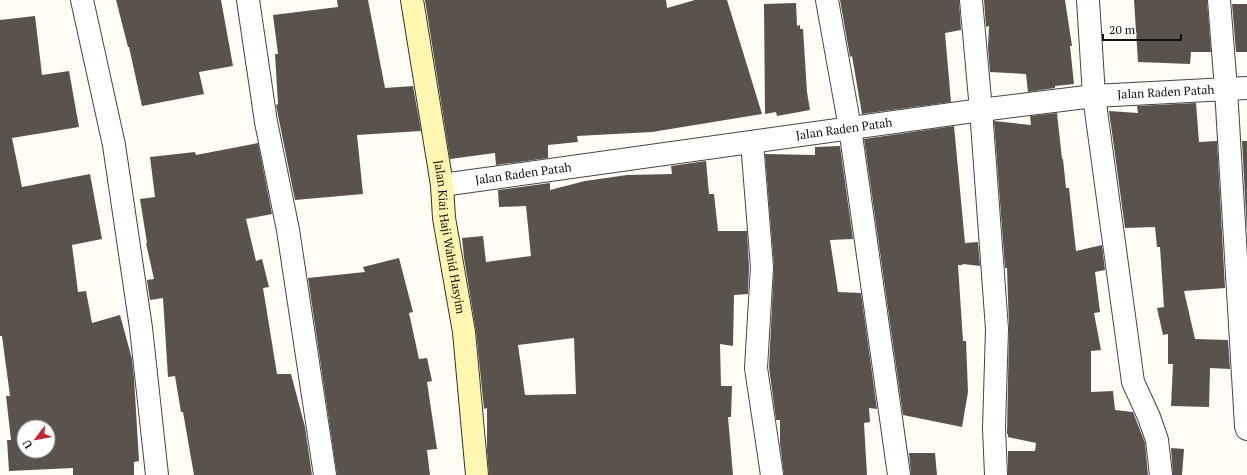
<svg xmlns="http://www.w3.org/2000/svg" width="1247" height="475" font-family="'PT Serif',serif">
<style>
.building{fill:#5a524d;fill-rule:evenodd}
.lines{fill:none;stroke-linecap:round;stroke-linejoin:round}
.street-casing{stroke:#444;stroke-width:24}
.secondary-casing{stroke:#333;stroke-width:24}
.street{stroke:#fff;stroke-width:22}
.secondary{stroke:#fff6b0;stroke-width:22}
.labels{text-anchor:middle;stroke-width:4;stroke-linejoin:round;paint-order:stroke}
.street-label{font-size:12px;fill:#111;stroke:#fff}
</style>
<rect width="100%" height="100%" fill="#fffdf5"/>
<g class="building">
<polygon points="116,0 221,0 233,66 199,72 204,94 142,106 129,47 128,47"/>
<polygon points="337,0 368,0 385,88 413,86 421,131 357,135 363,194 295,200 276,105 278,104 275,54 278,54 273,15 338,7"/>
<polygon points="425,0 666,0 667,8 695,0 727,0 762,114 652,132 577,136 578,142 548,145 548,158 496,165 495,153 450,159"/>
<polygon points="840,0 959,0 961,30 945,33 951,102 862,114 852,56 850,57"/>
<polygon points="984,0 1065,0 1072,46 1070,46 1074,84 1055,86 1055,88 1028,92 1026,74 990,72 988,47 989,26 986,27"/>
<polygon points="1134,0 1207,0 1211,52 1191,52 1190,64 1138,62"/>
<polygon points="796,3 797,26 800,25 800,29 803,29 807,92 810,110 777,116 776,112 765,114 764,4"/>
<polygon points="1232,4 1247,4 1247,52 1236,52"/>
<path d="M35,16L42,75L69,71L79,127L12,138L22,187L90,174L102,239L72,245L78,292L86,291L92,323L120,315L132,359L134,378L139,461L134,462V475H73V468L9,471L7,440H11L6,396H10L2,336H0V20ZM24,427H48V451H24Z"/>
<polygon points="1196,103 1199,142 1217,141 1225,288 1184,291 1195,339 1228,340 1230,369 1210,368 1209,407 1171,406 1173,364 1168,364 1168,334 1163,335 1157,308 1164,307 1160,247 1157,247 1155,227 1125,228 1109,111 1138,113 1137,106"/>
<polygon points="1057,113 1062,159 1063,159 1066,188 1069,188 1076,251 1102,245 1105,270 1095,272 1100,312 1094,313 1101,350 1091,351 1091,392 1113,391 1115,410 1133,412 1145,443 1148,475 1008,475 1008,451 1035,451 1036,443 1008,437 1008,434 1007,434 1009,328 1007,268 1005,268 994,121 1031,125 1030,116"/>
<polygon points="954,126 965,243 978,242 980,266 963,264 962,265 958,265 963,341 966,341 968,392 962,427 903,415 864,139"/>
<polygon points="1242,141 1247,141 1247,232"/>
<polygon points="258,143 272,214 246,219 256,261 262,259 269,287 263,288 277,374 291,374 305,427 312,475 194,475 183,412 181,412 175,376 168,377 163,298 150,300 147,280 154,279 146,243 147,243 140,199 155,197 150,157 195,152 196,155"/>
<polygon points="840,146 853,239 830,240 838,292 861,293 877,409 869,408 870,422 864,423 867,475 784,475 780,444 780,420 776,420 769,367 774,266 765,154 815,155 815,147"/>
<path d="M706,161L709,194H714L718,231H747L749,267L748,294L734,295L733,346L720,344L721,386H732L731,417H728L733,475H489L487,451V408L484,409L476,331L464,258L462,238L483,236L486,262L531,256L526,206L499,207L498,190L550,183V190L585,181L627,175L672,174L671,166ZM574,338L576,394L525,395L518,345Z"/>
<polygon points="399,258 413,312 409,313 419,359 427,358 432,381 427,382 437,449 427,450 430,475 337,475 308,278 365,272 363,267"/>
<polygon points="1171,448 1184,449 1182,475 1173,475"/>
<polygon points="909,453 935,453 937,475 911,475"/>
</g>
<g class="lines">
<defs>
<g id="street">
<polyline points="82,0 114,145 141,328 157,475"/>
<polyline points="248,0 266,122 288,230 325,475"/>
<polyline points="827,0 850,128 899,475"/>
<polyline points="971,0 981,110 997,329 994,428 996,475"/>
<polyline points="1088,0 1094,96 1133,382 1149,417 1157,440 1161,475"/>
<polyline points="1219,0 1226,89 1246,426 1247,429"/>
<polyline points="752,142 762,267 756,368 772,475"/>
<path id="s1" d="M442,185L981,110L1094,96L1247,88"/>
</g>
<g id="secondary">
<path id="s2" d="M412,0L442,185L444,218L464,332L477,475"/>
</g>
</defs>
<use href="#street" class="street-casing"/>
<use href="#secondary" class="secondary-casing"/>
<use href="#street" class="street"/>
<use href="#secondary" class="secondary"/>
</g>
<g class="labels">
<g class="street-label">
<text dy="4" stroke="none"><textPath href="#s1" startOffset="730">Jalan Raden Patah</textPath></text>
<text dy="4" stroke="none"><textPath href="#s1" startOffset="406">Jalan Raden Patah</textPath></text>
<text dy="4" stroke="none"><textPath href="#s1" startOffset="82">Jalan Raden Patah</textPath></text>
<text dy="4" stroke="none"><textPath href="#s2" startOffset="240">Jalan Kiai Haji Wahid Hasyim</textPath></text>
</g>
</g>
<g transform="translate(36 439) rotate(238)"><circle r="19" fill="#ffffff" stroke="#a0a0a0"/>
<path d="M0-3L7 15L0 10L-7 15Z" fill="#c4262e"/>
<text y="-6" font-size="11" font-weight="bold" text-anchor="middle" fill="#111111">U</text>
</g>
<path d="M1103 34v6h78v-6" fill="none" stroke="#111111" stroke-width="2"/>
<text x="1109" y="34" font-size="12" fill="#111111" stroke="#ffffff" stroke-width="3" paint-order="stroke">20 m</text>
</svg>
